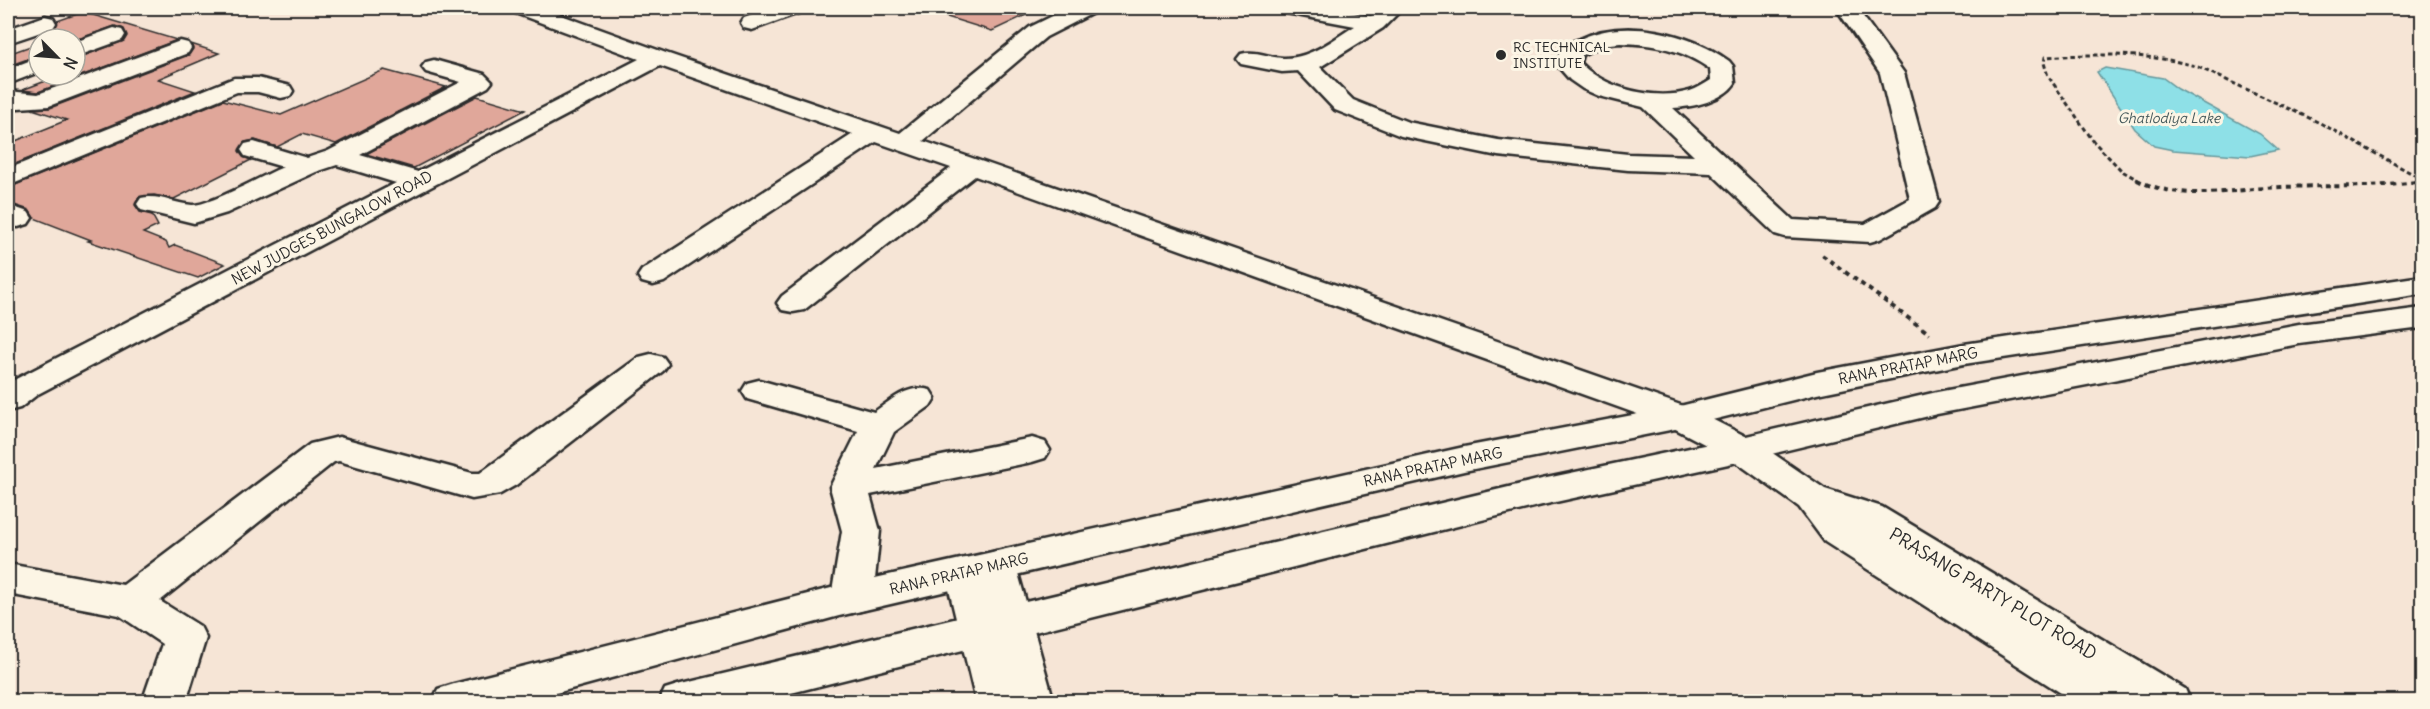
<svg xmlns="http://www.w3.org/2000/svg" width="2430" height="709" font-family="Delius,sans-serif">
<style>
.water{fill:#8ee0e7;stroke:#66989c;stroke-width:1.5}
.building{fill:#e0a79a;stroke:#2b2b2b;stroke-width:1.5}
.lines{fill:none;stroke-linecap:round;stroke-linejoin:round}
.minor-casing{stroke:#2b2b2b;stroke-width:5}
.major-casing{stroke:#2b2b2b;stroke-width:5}
.path-far1{stroke:#2b2b2b;stroke-width:3;stroke-dasharray:4.5 3;stroke-linecap:butt}
.path{stroke:#2b2b2b;stroke-width:4;stroke-dasharray:5 4.5;stroke-linecap:butt}
.minor{fill:#fcf5e5;fill-rule:evenodd}
.major{fill:#fcf5e5;fill-rule:evenodd}
.poi-dot{fill:#2b2b2b;stroke:#fcf5e5;stroke-width:2}
.labels{text-anchor:middle;stroke-width:6;stroke-linejoin:round;paint-order:stroke}
.far-poi-label{font-size:14px;fill:#2b2b2b;stroke:#fcf5e5;text-anchor:start}
.far-water-label{font-size:14px;font-style:italic;fill:#44585a;stroke:#fcf5e5}
.street-label{font-size:15px;fill:#2b2b2b;stroke:#fcf5e5}
.near-street-label{font-size:18px;fill:#2b2b2b;stroke:#fcf5e5}
</style>
<rect width="100%" height="100%" fill="#f6e5d6"/>
<filter id="ink" filterUnits="userSpaceOnUse"><feTurbulence type="fractalNoise" baseFrequency=".0167" numOctaves="2"/><feDisplacementMap in="SourceGraphic" scale="12" xChannelSelector="R" yChannelSelector="G"/><feConvolveMatrix kernelMatrix="1 2 1 2 8 2 1 2 1" color-interpolation-filters="sRGB"/></filter>
<g filter="url(#ink)">
<polygon class="water" points="2105,68 2163,78 2178,89 2260,134 2278,150 2250,156 2173,150 2154,146 2135,129 2097,72"/>
<g class="building">
<polygon points="935,8 1041,8 992,31 934,13"/>
<polygon points="83,12 177,40 38,92 22,90 51,79 37,75 39,74 75,75 75,59 124,41 127,36 124,29 115,26 75,40 51,39 53,38 41,34 54,30 57,21"/>
<polygon points="39,43 39,55 8,66 8,54"/>
<polygon points="191,44 219,53 158,79 195,91 8,167 8,144 67,120 32,109 50,108 189,55 193,49"/>
<polygon points="384,70 446,87 336,144 302,134 277,147 255,140 245,142 239,151 243,157 251,160 174,199 154,195 139,197 135,205 140,212 152,215 158,226 143,233 166,242 169,248 175,245 225,264 198,278 88,241 91,240 34,218 29,210 8,203 8,188 223,100 281,115"/>
<polygon points="477,96 525,110 414,168 366,154"/>
</g>
<g class="lines">
<defs>
<g id="minor">
<path d="M513,8H542L666,53L900,133L1030,27L1069,8H1095L1093,13L1046,37L923,141L1692,409L1755,441L1825,489L1882,507L2185,689L2191,702H2075L1825,542L1799,507L1729,457L1668,425L975,176L804,310L793,312L782,310L777,303L782,296L951,168L876,142L664,282L653,285L642,282L638,276L642,270L853,134L660,66L38,394L20,408L8,411V384L14,380L396,183L337,165L316,172L227,213L194,223L141,210L137,204L141,198C159,194 174,204 192,205C208,206 264,175 283,167L245,156L241,150L245,144L254,142L307,158L328,151L461,82L426,72L422,67L426,62L434,60L484,74L492,82L488,87L360,155L418,172L639,59L515,13Z"/>
<polygon points="773,8 802,8 799,13 752,30 744,28 741,23 744,18"/>
<path d="M1283,8H1326L1371,16L1380,8H1403L1383,28L1320,67L1353,100L1408,122L1498,140L1628,154L1694,156L1643,107L1599,96L1583,89L1570,80L1556,64C1558,59 1559,51 1563,47C1567,43 1575,41 1580,39C1625,17 1690,33 1729,61L1733,66L1735,83C1723,101 1693,107 1673,108L1793,220L1865,224L1910,199L1880,73L1836,8H1857L1904,73L1939,202L1935,208L1880,239L1870,242L1785,237L1775,234L1711,173L1628,170L1498,156L1401,136L1335,110L1298,71L1282,72L1241,64L1237,59L1241,54C1255,50 1268,57 1283,58C1310,59 1332,40 1355,26L1286,13ZM1620,43C1653,44 1682,49 1710,69L1711,80C1704,84 1697,89 1690,91C1655,101 1605,89 1580,63L1582,55L1602,45Z"/>
<polygon points="45,16 53,18 56,23 53,28 8,43 8,29"/>
<polygon points="114,28 122,30 125,35 122,40 75,57 75,42"/>
<polygon points="180,41 188,43 191,48 188,53 49,106 18,108 8,106 8,91 38,94"/>
<polygon points="39,57 39,72 8,84 8,69"/>
<polygon points="234,78 258,78 290,86 293,91 290,96 281,98 258,92 237,92 8,186 8,169"/>
<polygon points="8,205 28,212 32,218 28,224 18,227 8,224"/>
<polygon points="651,354 663,357 668,364 663,371 516,485 500,494 472,499 339,461 334,462 160,601 200,626 206,638 186,702 142,702 162,644 119,615 8,594 8,564 123,585 310,444 339,437 472,473 480,473 639,357"/>
<path d="M759,380L874,412C892,400 907,384 930,390L935,398L930,406L894,432L876,469L1032,438L1045,442L1050,450L1045,458L1032,462L870,495L880,531L873,598L867,609L852,613L837,609L831,598L842,531L830,487L858,431L747,399L742,391L747,383Z"/>
<polygon points="996,551 1010,556 1016,566 1054,702 976,702 945,573 951,563 965,558 978,562 982,556"/>
</g>
<g id="major">
<polygon points="2422,276 2422,294 1964,364 1817,394 1680,428 1464,471 839,616 523,702 432,702 438,689 454,684 839,586 1464,447 1680,406 1817,372 1964,344"/>
<polygon points="2422,308 2422,328 2299,344 1937,414 1742,461 1542,505 755,702 659,702 665,689 681,684 1542,479 1742,437 1937,392 2299,324"/>
</g>
</defs>
<use href="#minor" class="minor-casing"/>
<use href="#major" class="major-casing"/>
<path class="path-far1" d="M2140,181L2122,171L2094,142L2048,76L2044,63L2045,57C2096,54 2148,52 2198,67L2320,123L2422,179"/>
<g class="path">
<path d="M2137,180C2184,203 2231,189 2281,187C2328,185 2375,189 2422,181"/>
<polyline points="1822,255 1930,334"/>
</g>
<use href="#minor" class="minor"/>
<use href="#major" class="major"/>
</g>
</g>
<circle class="poi-dot" cx="1501" cy="55" r="6"/>
<g class="labels">
<g class="far-poi-label">
<text x="1513" y="52">RC TECHNICAL<tspan x="1513" dy="16">INSTITUTE</tspan></text>
</g>
<g class="far-water-label">
<text x="2169" y="123">Ghatlodiya Lake</text>
</g>
<g class="street-label">
<text transform="translate(332 228) rotate(-28)" y="5">NEW JUDGES BUNGALOW ROAD</text>
<text transform="translate(1908 366) rotate(-11)" y="5">RANA PRATAP MARG</text>
<text transform="translate(1433 467) rotate(-12)" y="5">RANA PRATAP MARG</text>
<text transform="translate(959 574) rotate(-13)" y="5">RANA PRATAP MARG</text>
</g>
<g class="near-street-label">
<text transform="translate(1993 594) rotate(31)" y="6">PRASANG PARTY PLOT ROAD</text>
</g>
</g>
<rect width="2430" height="709" fill="none" stroke="#fcf5e5" stroke-width="30"/>
<rect x="15" y="15" width="2400" height="679" fill="none" stroke="#2b2b2b" stroke-width="2" filter="url(#ink)"/>
<g transform="translate(57 57) rotate(115)"><circle r="28" fill="#fcf5e5" stroke="#a8a49b" stroke-width="1.5"/>
<path d="M0-4.5L10 22L0 15L-10 22Z" fill="#2b2b2b"/>
<text y="-9" font-size="16" font-weight="bold" text-anchor="middle" fill="#2b2b2b">N</text>
</g>
</svg>
